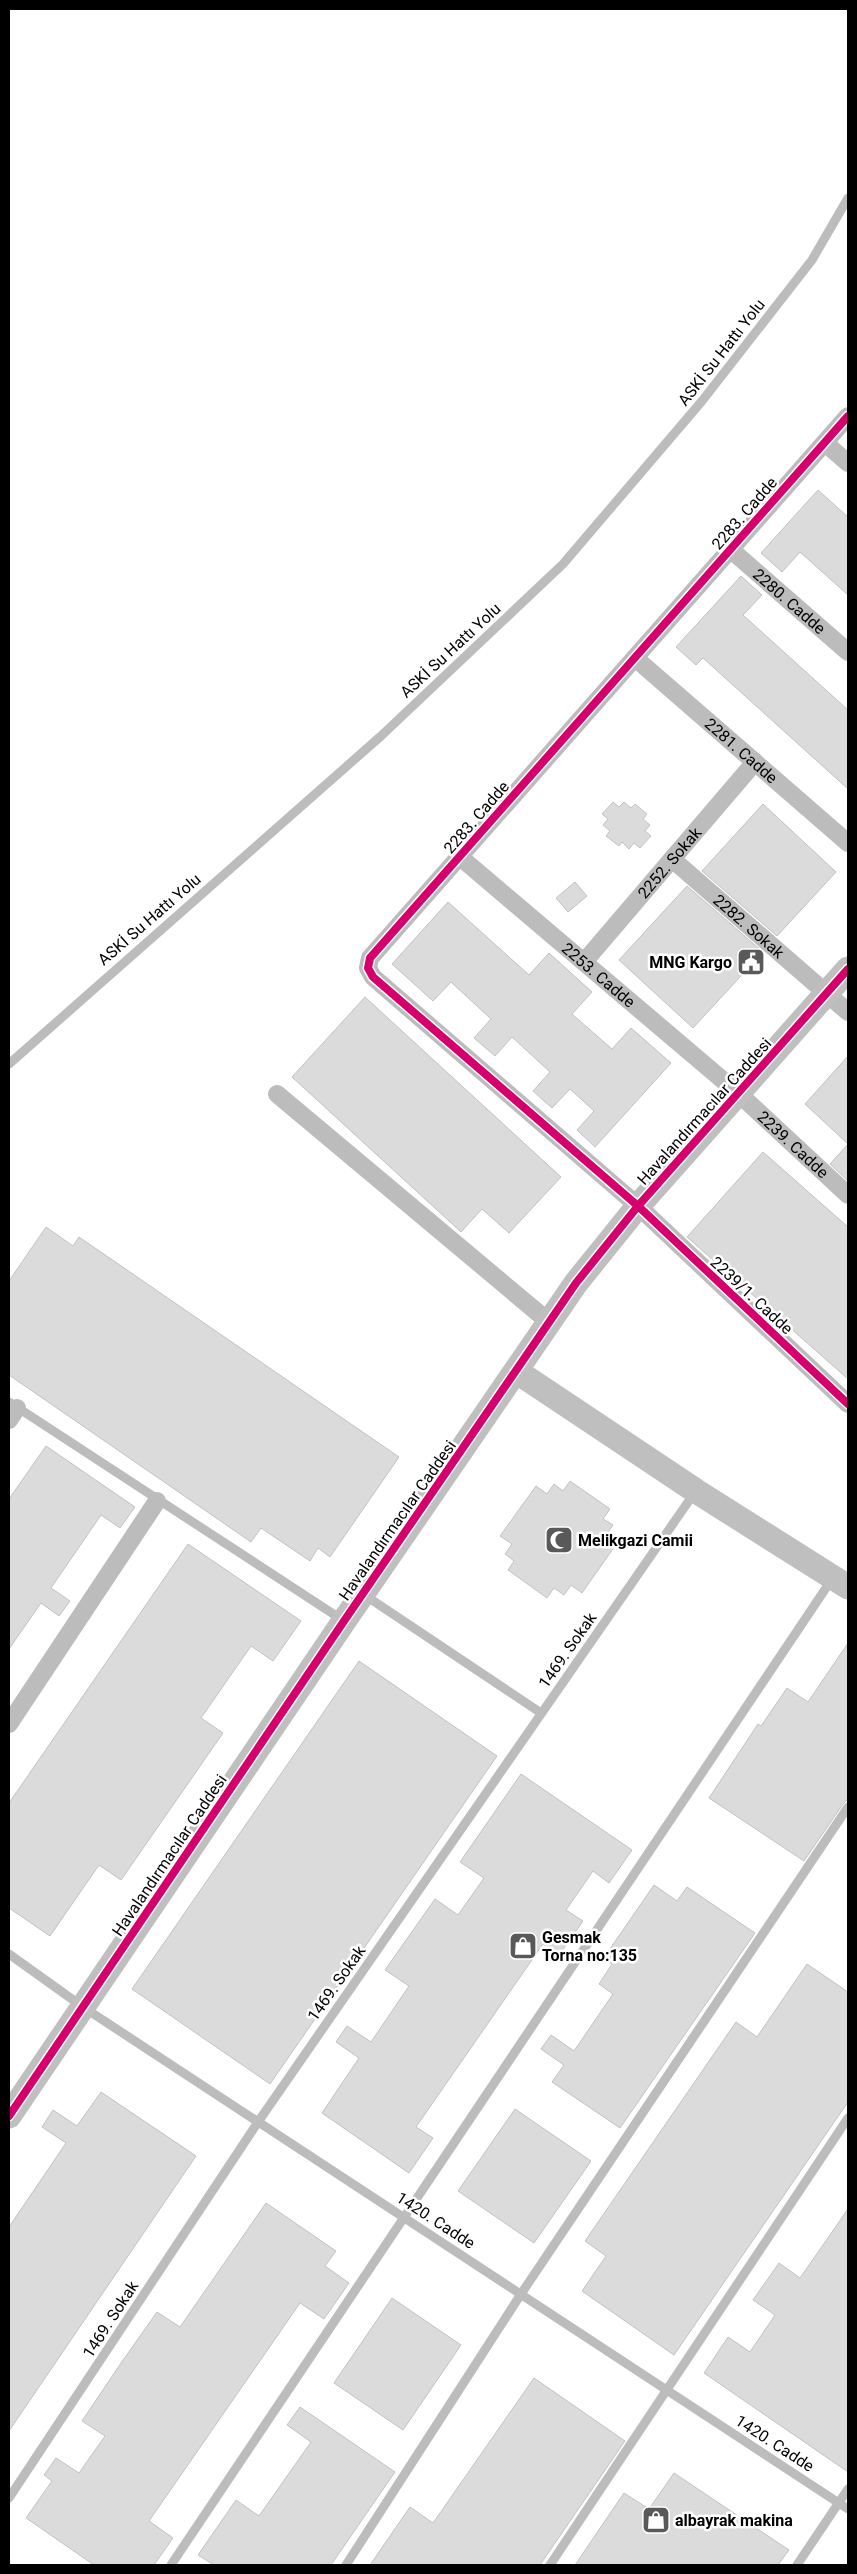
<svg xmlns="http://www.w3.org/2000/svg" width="857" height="2574" font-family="Roboto,sans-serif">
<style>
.building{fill:#dbdbdb;stroke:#c2c2c2}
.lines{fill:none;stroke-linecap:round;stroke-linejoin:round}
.lane{stroke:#bcbcbc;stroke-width:9}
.street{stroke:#bcbcbc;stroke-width:18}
.secondary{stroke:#bfbfbf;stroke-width:25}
.cycleway-casing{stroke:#fff;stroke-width:11}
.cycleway{stroke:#d6006c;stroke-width:8}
.labels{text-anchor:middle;stroke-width:5;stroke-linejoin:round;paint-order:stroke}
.street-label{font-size:16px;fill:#000;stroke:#fff}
.poi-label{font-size:16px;font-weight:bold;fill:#000;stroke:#fff;text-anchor:start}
</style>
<rect width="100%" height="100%" fill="#fff"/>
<g class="building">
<polygon points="818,490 848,517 848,595 800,552 782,572 761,553"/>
<polygon points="741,576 762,595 743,615 848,710 848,789 703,658 696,665 676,647"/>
<polygon points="613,802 619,807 624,802 631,808 635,804 647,814 643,819 650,825 645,831 651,836 640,848 634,843 629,849 622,842 619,846 606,836 610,831 603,825 608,819 602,814"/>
<polygon points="763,804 836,872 777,936 702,871"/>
<polygon points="575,882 587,896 568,912 556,898"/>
<polygon points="687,886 763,952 693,1028 619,960"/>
<polygon points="448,902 529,975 549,953 592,992 572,1014 612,1049 631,1028 671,1063 595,1147 577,1130 594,1111 570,1089 552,1108 533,1091 550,1072 512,1037 495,1056 474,1038 491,1019 451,982 433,1001 392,964"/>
<polygon points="365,997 561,1177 509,1233 482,1209 461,1232 292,1077"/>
<polygon points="848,1056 848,1144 805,1104"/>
<polygon points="848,1144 848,1181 830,1164"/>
<polygon points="763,1152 848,1227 848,1379 687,1237"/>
<polygon points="46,1227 73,1246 79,1237 399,1457 330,1557 318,1548 310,1561 261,1528 251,1542 9,1375 9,1281"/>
<polygon points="46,1446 135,1507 120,1528 101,1515 51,1588 70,1601 59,1616 41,1603 9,1649 9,1499"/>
<polygon points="570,1481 610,1509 603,1519 613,1525 606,1535 617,1543 582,1593 571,1585 564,1595 554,1588 547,1598 508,1570 514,1561 505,1554 512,1544 500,1536 536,1486 547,1494 554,1484 563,1491"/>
<polygon points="188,1544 301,1621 273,1661 251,1646 201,1718 223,1733 121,1880 99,1865 50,1936 9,1908 9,1803"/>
<polygon points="848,1643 848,1799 843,1804 804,1861 709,1798 758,1724 761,1726 787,1688 808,1702"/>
<polygon points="359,1661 497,1756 270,2084 132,1989"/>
<polygon points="521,1774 632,1850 609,1883 593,1871 566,1910 583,1921 559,1955 543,1944 416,2127 433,2138 409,2173 322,2113 359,2058 336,2042 347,2026 371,2042 409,1986 385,1970 435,1899 458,1915 484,1878 460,1862"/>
<polygon points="654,1885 677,1901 687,1887 755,1933 620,2128 552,2082 564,2065 541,2049 551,2035 574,2051 613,1994 599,1984 612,1964 603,1959"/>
<polygon points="807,1964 848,1992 848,2102 674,2355 582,2291 606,2256 585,2241 736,2022 757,2037"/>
<polygon points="101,2092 196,2156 9,2431 9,2227 66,2143 42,2127 53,2110 77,2126"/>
<polygon points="515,2109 591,2161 534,2243 458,2191"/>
<polygon points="266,2203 336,2251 325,2266 349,2283 324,2319 300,2303 149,2521 173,2538 154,2565 94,2565 26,2518 52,2481 44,2475 56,2458 79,2473 105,2436 82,2421 121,2363 157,2312 180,2327"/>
<polygon points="848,2209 848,2472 704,2373 728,2337 750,2352 775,2315 753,2300 779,2263 800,2278"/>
<polygon points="392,2298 461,2345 403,2430 334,2383"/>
<polygon points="534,2378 625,2441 540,2565 370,2565 410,2507 433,2523"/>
<polygon points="300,2407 395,2472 331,2565 214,2565 198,2555 236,2500 259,2516 311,2442 287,2425"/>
<polygon points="674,2473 789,2550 778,2565 575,2565 624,2493 649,2509"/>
</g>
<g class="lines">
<g class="lane">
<polyline points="9,1064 381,736 563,564 702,401 812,260 848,198"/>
<polyline points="9,1402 344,1621"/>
<polyline points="363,1594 541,1713"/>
<polyline points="9,1954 83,2007 848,2509"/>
<polyline points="9,2498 258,2122 695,1492"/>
<polyline points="171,2565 832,1579"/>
<polyline points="346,2565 521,2294 848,1807"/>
<polyline points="550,2565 848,2118"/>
<polyline points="797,2565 848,2489"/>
</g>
<g class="street">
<polyline points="848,416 370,958 368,968 373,977 638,1206 848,1404"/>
<polyline points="825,443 848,463"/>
<path id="s1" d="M730,549L848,652"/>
<path id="s2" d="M635,658L848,843"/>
<path id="s3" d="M460,857L738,1093L848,1195"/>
<path id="s4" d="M672,859L848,1012"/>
<path id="s5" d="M584,962L755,762"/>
<polyline points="277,1094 549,1322"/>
<polyline points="9,1420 17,1408"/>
<polyline points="9,1724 157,1501"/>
</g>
<g class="secondary">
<polyline points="516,1371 696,1491 848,1587"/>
<polyline points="9,2116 344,1621 576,1283 638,1206 848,969"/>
</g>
<defs>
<g id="cycleway">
<polyline points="848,416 370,958 368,968 373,977 638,1206 848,1404"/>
<polyline points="9,2116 344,1621 576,1283 638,1206 848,969"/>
</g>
</defs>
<use href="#cycleway" class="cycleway-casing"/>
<use href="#cycleway" class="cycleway"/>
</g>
<defs>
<symbol id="civic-square" viewBox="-11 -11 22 22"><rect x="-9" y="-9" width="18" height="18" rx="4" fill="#595959" stroke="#fff"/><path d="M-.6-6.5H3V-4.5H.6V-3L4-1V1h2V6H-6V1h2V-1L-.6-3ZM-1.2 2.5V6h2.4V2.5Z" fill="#fff"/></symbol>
<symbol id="mosque-square" viewBox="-11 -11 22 22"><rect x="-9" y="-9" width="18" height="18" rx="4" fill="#595959" stroke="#fff"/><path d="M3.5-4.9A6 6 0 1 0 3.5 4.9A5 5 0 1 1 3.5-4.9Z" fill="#fff"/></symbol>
<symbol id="shop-square" viewBox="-11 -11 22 22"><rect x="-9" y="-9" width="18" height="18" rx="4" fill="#595959" stroke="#fff"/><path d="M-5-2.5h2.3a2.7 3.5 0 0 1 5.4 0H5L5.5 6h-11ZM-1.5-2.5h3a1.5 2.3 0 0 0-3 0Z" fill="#fff"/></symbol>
</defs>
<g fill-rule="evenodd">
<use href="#civic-square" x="735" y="946" width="32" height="32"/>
<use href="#mosque-square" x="543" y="1524" width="32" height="32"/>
<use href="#shop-square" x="507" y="1930" width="32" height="32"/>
<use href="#shop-square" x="640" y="2504" width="32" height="32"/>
</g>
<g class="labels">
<g class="street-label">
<text transform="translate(721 352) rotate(-52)" y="6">ASKİ Su Hattı Yolu</text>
<text transform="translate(744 513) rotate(-49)" y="6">2283. Cadde</text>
<text dy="6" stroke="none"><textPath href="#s1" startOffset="79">2280. Cadde</textPath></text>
<text transform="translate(450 650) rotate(-43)" y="6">ASKİ Su Hattı Yolu</text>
<text dy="6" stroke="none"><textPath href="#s2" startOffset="141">2281. Cadde</textPath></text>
<text transform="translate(476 817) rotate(-49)" y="6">2283. Cadde</text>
<text dy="6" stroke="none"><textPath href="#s5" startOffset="131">2252. Sokak</textPath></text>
<text transform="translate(149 919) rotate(-41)" y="6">ASKİ Su Hattı Yolu</text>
<text dy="6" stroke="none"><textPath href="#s4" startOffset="102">2282. Sokak</textPath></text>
<text dy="6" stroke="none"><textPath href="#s3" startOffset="182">2253. Cadde</textPath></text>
<text transform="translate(704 1111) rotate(-48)" y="6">Havalandırmacılar Caddesi</text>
<text dy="6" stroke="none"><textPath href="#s3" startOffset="440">2239. Cadde</textPath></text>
<text transform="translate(752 1295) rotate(43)" y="6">2239/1. Cadde</text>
<text transform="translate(397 1520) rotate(-55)" y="6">Havalandırmacılar Caddesi</text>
<text transform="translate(567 1650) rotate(-55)" y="6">1469. Sokak</text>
<text transform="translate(169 1855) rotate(-56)" y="6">Havalandırmacılar Caddesi</text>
<text transform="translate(336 1983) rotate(-55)" y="6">1469. Sokak</text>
<text transform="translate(436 2220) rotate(33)" y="6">1420. Cadde</text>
<text transform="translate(110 2319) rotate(-57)" y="6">1469. Sokak</text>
<text transform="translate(775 2443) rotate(33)" y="6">1420. Cadde</text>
</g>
<g class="poi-label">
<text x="732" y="968" text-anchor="end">MNG Kargo</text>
<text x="578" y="1546">Melikgazi Camii</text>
<text x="542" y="1943">Gesmak<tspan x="542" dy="18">Torna no:135</tspan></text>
<text x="675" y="2526">albayrak makina</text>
</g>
</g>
<rect width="857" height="2574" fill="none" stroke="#000000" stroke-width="20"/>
</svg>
